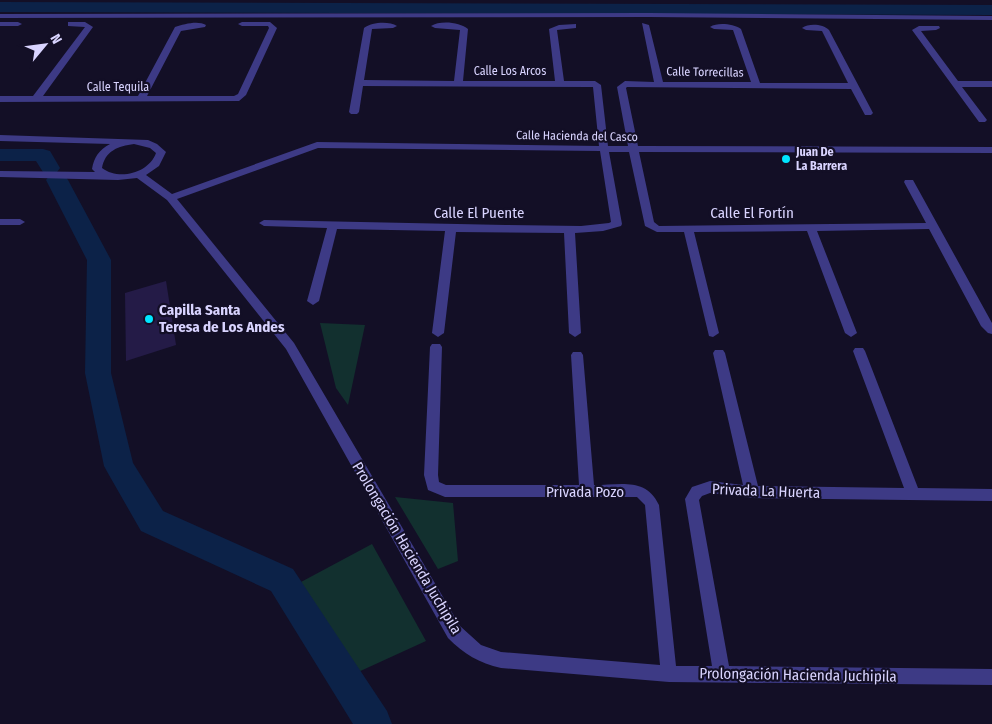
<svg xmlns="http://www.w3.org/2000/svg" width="992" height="724" font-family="'Fira Sans Condensed',sans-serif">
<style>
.green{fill:#12302f}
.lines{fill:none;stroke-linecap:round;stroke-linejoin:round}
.canal{fill:#0c2248;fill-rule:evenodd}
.building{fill:#241b47}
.lane{fill:#3d3a85;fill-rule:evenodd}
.street{fill:#3d3a85;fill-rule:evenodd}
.poi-dot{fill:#00e5ff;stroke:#130f26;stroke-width:2}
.labels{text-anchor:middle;stroke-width:4.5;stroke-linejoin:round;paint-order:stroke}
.far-street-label{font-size:12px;fill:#d9d4ff;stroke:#130f26}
.far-poi-label{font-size:12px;font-weight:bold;fill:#d9d4ff;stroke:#130f26;text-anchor:start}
.street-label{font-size:15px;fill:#d9d4ff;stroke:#130f26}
.poi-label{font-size:15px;font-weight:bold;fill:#d9d4ff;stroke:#130f26;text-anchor:start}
</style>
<rect width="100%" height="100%" fill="#130f26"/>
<g class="green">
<polygon points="320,323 365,325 348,405 336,388"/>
<polygon points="395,497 453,503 458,561 438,569"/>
<polygon points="372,544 426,641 356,673 301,582"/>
</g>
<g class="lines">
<g class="canal">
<polygon points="0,2 992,5 992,15 0,12"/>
<polygon points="0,149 43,149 50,151 60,168 57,172 50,174 43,172 36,161 0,161"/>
<polygon points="57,174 64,175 68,180 111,260 111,373 133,463 163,511 293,569 387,711 392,724 353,724 271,591 141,531 109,475 104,466 85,373 87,260 46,180 50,175"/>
</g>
</g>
<polygon class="building" points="166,281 176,345 126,361 125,293"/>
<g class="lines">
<polygon class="lane" points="649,13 992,16 992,20 649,17 0,18 0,14"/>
<g class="street">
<polygon points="0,22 18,22 22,24 18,26 0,26"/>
<path d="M68,22H85L93,27L43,96H138L175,27C184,24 198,20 206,25L205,27L181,31L147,96H234L238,94L269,28L268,26H242L238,24L242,22H270L277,28L246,95L239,101L0,102V96H33L85,27L68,26Z"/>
<path d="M642,23L649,25L663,82H751L733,30L714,29L710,27C718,22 733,24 741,29L760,83H848L822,31L806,30L802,28C809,23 823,24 829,30L873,113L871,115H865L851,89L627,87L626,88L638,146L992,147V153L639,152L654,222L659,226L926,223L904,182L905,180H913L992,323V334L988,333L981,326L929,229L817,231L857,333L851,337L845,333L807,231L694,232L719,333L713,337L709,336L684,232H657L645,226L629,152H609L622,224L621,226L603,231L575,233L581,333L575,337L569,333L564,233L456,232L444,333L438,337L432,333L445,231L337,229L319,301L313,305L307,301L327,228L264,226L259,223L264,220L506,225L581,226L609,223L611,222L600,151L318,148L177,199L294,343L460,626L481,645L501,652L660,665L645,505L637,497H445L428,490L424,475L430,347L432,344H440L442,347L438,475L439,482L446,485H579L571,355L573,352H581L583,355L594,485C620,485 646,477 659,505L676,666H712L685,499L692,487L710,481L743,485L713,353L715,350H723L725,353L758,486L904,488L853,351L855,348H863L865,351L918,488L992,489V501L752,498L710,493L702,496L699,500L729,666L992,669V685L669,682L501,668C479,663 464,654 448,638L286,349L167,200L137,178L118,180L0,177V171L95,172L92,169C94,157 99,150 110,144L0,141V135L148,140L157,144L166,152L159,166L146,175L172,194L317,142L599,146L593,87L363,86L359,112L357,114H351L349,112L364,28C372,22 389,21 397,26L393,28L372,29L364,80L454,81L460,30L435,28L431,26C440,20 460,22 468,29L463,81H555L549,29L559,25L576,24V28L557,30L564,81H595L601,85L608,146H628L617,87L625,81L654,82ZM134,144L150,148L156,153C149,173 119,181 102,168C105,151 118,146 134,144Z"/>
<polygon points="919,26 939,26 940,28 936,30 921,31 958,81 992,81 992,87 962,87 987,120 985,122 979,122 912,30"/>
<polygon points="0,219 20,219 25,222 20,225 0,225"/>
</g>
</g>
<g class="poi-dot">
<circle cx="786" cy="159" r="5"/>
<circle cx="149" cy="319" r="5"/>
</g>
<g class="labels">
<g class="far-street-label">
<text x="510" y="75">Calle Los Arcos</text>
<text transform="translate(705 72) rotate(1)" y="4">Calle Torrecillas</text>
<text x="118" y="91">Calle Tequila</text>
<text transform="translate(577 136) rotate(1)" y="4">Calle Hacienda del Casco</text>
</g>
<g class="far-poi-label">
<text x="796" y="156">Juan De<tspan x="796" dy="14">La Barrera</tspan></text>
</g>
<g class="street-label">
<text x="479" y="218">Calle El Puente</text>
<text x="752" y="218">Calle El Fortín</text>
<text transform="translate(766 491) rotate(2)" y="5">Privada La Huerta</text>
<text x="585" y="497">Privada Pozo</text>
<text transform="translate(407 548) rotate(59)" y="5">Prolongación Hacienda Juchipila</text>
<text transform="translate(798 675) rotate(1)" y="5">Prolongación Hacienda Juchipila</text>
</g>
<g class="poi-label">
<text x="159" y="315">Capilla Santa<tspan x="159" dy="17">Teresa de Los Andes</tspan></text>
</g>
</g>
<g transform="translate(45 45) rotate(61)" stroke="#130f26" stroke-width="4" paint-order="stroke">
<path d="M0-4L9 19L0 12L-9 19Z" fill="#d9d4ff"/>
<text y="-8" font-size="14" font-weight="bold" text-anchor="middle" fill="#d9d4ff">N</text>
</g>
</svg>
